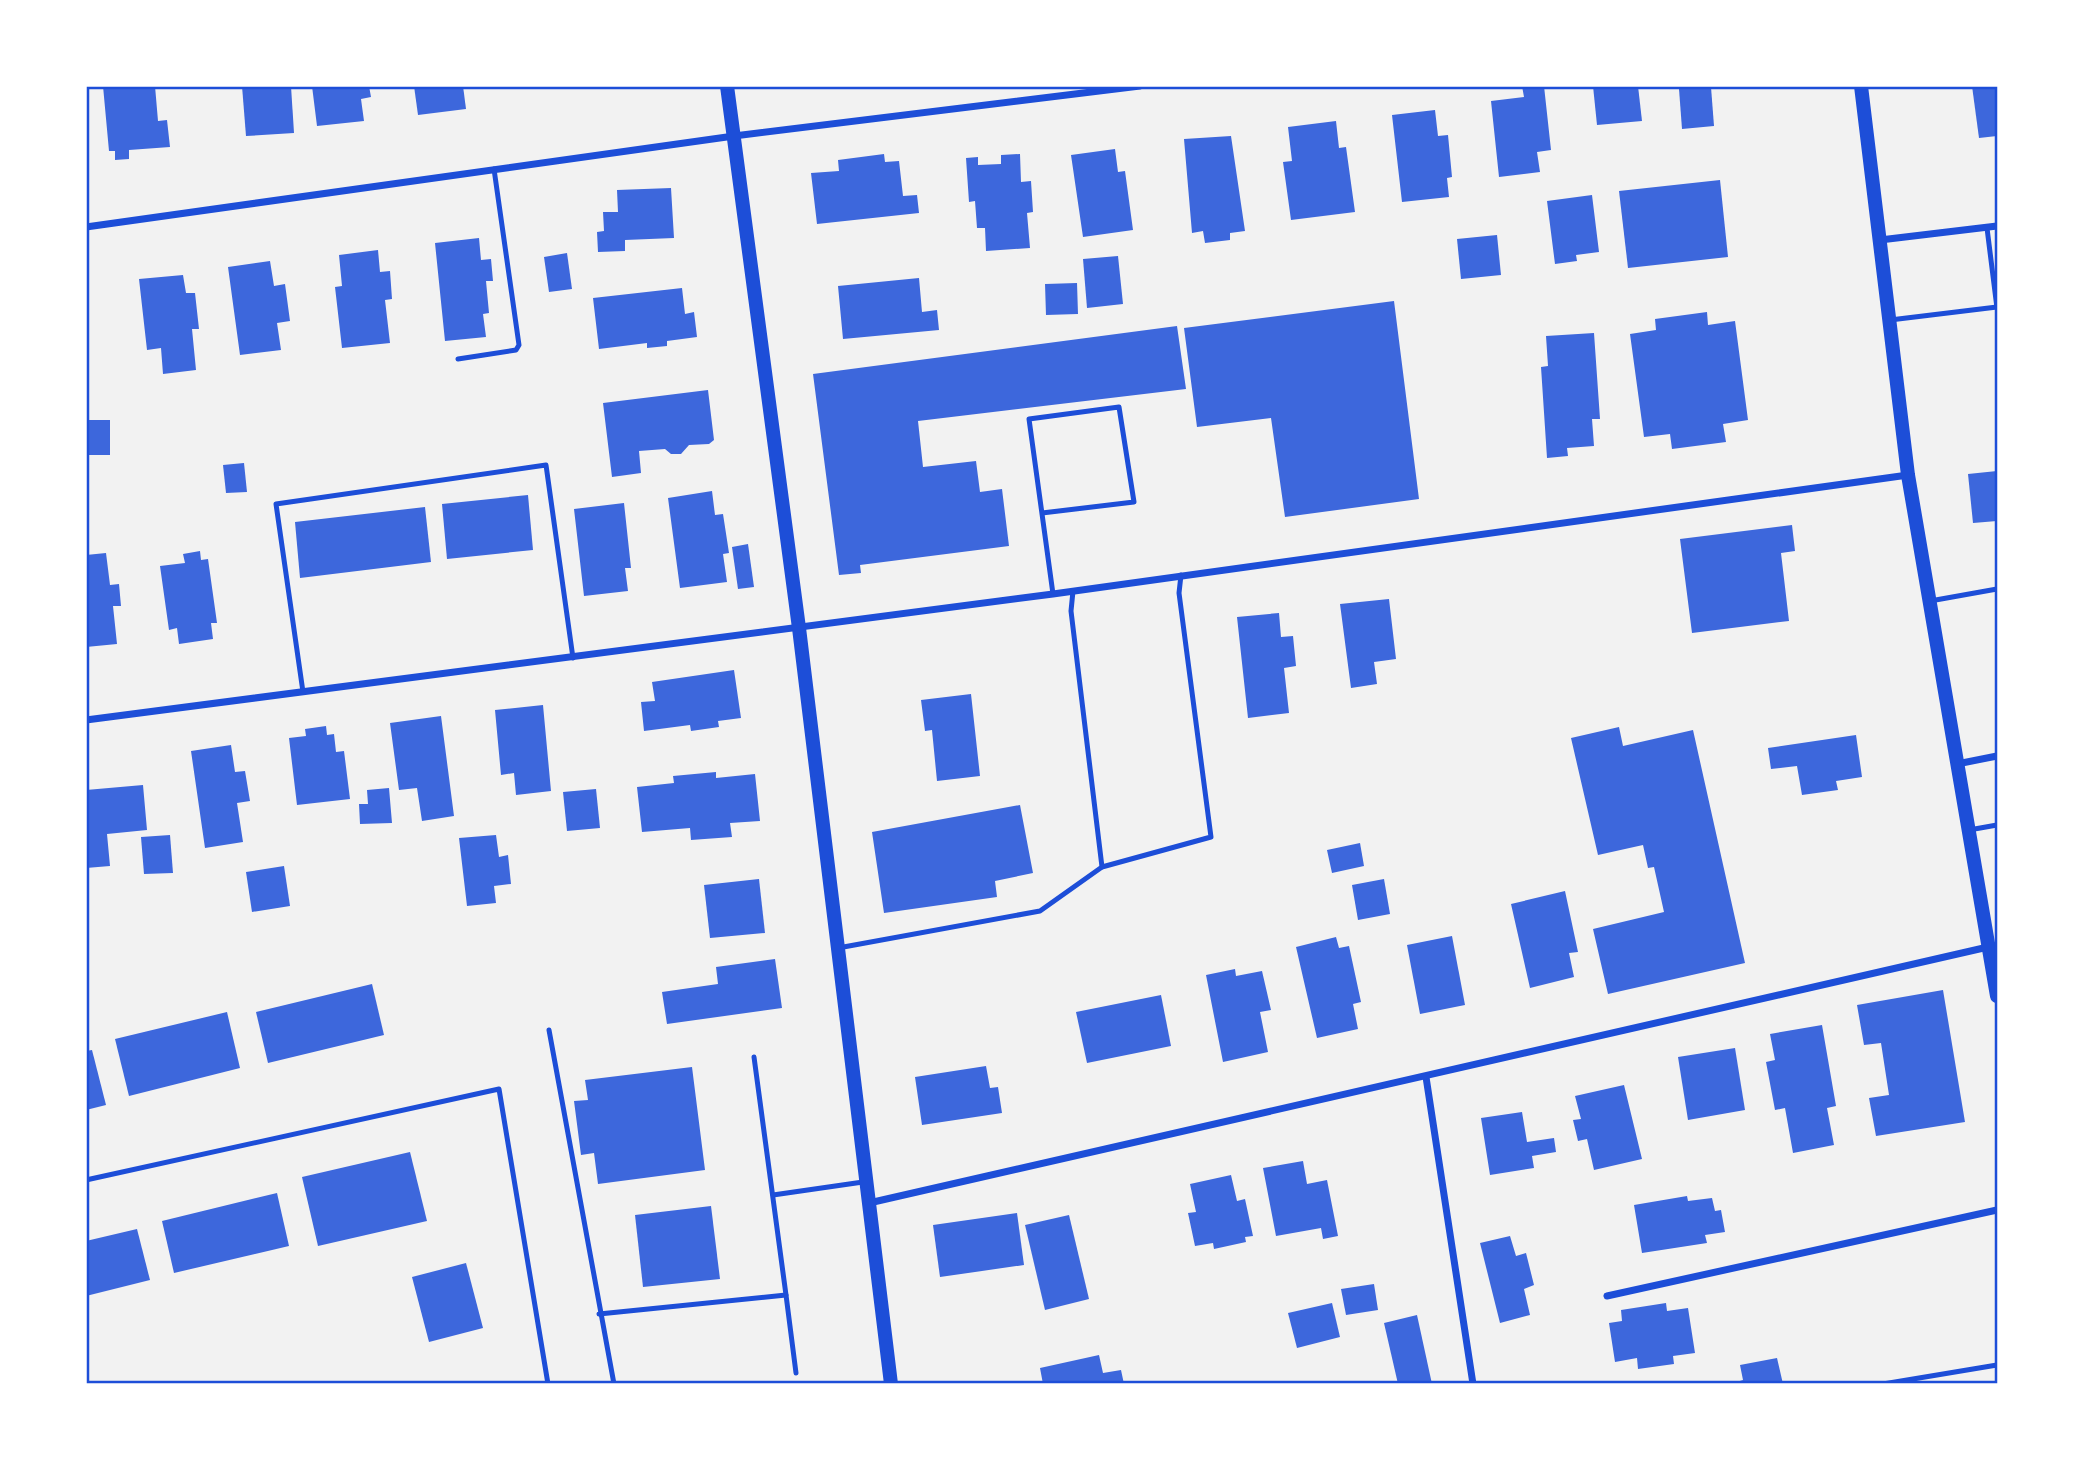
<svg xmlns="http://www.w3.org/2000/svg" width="2083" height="1470" font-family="Overpass,sans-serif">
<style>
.building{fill:#3d67dc}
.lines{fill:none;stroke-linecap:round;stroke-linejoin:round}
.service{stroke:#1d4ed8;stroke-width:5}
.minor{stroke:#1d4ed8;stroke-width:7}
.secondary{stroke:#1d4ed8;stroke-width:14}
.neatline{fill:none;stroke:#1d4ed8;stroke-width:2.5}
</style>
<rect width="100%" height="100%" fill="#f2f2f2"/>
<g class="building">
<polygon points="103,86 155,86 158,121 167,120 170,147 129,150 129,159 115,160 115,151 109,151"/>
<polygon points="242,86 291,86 294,133 246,136"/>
<polygon points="312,86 369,86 371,97 361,99 364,121 317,126"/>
<polygon points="414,86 463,86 466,109 418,115"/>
<polygon points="1522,86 1544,86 1551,150 1537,152 1540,172 1499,177 1491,101 1524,97"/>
<polygon points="1593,86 1638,86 1642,121 1597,125"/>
<polygon points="1972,86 1997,86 1997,136 1979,138"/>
<polygon points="1711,87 1714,126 1682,129 1679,89"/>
<polygon points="1435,110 1438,136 1448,135 1452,177 1447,178 1449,197 1402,202 1392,115"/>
<polygon points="1336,121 1339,148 1346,147 1355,212 1291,220 1283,162 1292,161 1288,127"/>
<polygon points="1231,136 1245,231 1230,233 1230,240 1205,243 1203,231 1192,233 1184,139"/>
<polygon points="1115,149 1118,172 1125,171 1133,230 1083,237 1071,155"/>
<polygon points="884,154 885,162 899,161 903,196 917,195 919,213 817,224 811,173 839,171 838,160"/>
<polygon points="1020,154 1021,182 1031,181 1033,212 1027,213 1030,248 986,251 985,228 977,228 975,201 969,202 966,158 978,157 978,165 1001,164 1001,155"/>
<polygon points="1720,180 1728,257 1628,268 1619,191"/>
<polygon points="671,188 674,238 625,240 625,251 598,252 597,232 604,231 603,212 618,212 617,190"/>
<polygon points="1592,195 1599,252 1576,255 1577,261 1555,264 1547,201"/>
<polygon points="1497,235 1501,275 1461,279 1457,239"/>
<polygon points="479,238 481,260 491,259 493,281 486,281 489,313 483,314 486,337 445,341 435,243"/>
<polygon points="378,250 380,272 390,271 392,299 385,300 390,343 342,348 335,287 342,286 339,255"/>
<polygon points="567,253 572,289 549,292 544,257"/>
<polygon points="1118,256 1123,304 1087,308 1083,259"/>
<polygon points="270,261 274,286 285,284 290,321 277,323 281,350 240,355 228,267"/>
<polygon points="183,275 186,293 195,293 199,329 192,329 196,370 163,374 161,348 147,350 139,279"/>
<polygon points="919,278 922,312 937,310 939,330 843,339 838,286"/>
<polygon points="1077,283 1078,314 1046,315 1045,284"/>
<polygon points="682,288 685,314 694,312 697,337 667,341 667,346 647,348 647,343 599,349 593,298"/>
<polygon points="1394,301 1419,499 1285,517 1271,418 1197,427 1184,328"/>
<polygon points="1707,312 1708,325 1735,321 1748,420 1723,424 1726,442 1672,449 1670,434 1644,437 1630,334 1656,330 1655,319"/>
<polygon points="1177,326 1186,389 918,421 923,467 976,461 980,492 1002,489 1009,546 860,565 861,573 839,575 813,374"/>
<polygon points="1594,333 1600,419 1592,419 1594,446 1567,448 1568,456 1547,458 1541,367 1548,366 1546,336"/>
<polygon points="708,390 714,440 709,444 689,445 681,454 671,454 665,449 639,451 641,473 612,477 603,403"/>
<rect x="86" y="420" width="24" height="35"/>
<polygon points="244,463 247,492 226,493 223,465"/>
<polygon points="1997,471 1997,521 1973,523 1968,474"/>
<polygon points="712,491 715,515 723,514 729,553 723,554 727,582 680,588 668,498"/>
<polygon points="528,495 533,550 447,559 442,504"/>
<polygon points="624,503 631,568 625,568 628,591 584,596 574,509"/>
<polygon points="425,507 431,562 300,578 295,522"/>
<polygon points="1792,525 1795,551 1781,553 1789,621 1692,633 1680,539"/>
<polygon points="748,544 754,587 738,589 732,547"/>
<polygon points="200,551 201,560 208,559 217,623 211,623 213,639 179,644 177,628 169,630 160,566 185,563 183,554"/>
<polygon points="106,553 110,585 119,584 121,606 113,606 117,644 86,647 86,555"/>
<polygon points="1389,599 1396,659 1374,662 1377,684 1351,688 1340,604"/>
<polygon points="1279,613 1281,637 1293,636 1296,666 1284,668 1289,713 1248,718 1237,617"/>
<polygon points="734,670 741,718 718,721 719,727 691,731 690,725 644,731 641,702 655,701 652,682"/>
<polygon points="971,694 980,776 937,781 932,730 925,731 921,700"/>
<polygon points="543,705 551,791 516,795 514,773 501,775 495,710"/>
<polygon points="441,716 454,816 422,821 417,788 399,790 390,723"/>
<polygon points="326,726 327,735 334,734 336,752 344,751 350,799 297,805 289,738 306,736 305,729"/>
<polygon points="1619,727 1623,746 1693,730 1745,963 1608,994 1593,929 1664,912 1654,867 1648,868 1643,845 1598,855 1571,738"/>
<polygon points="1856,735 1862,777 1836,781 1838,790 1802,795 1797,766 1771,769 1768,748"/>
<polygon points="231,745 235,772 245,771 250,801 237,803 243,842 205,848 191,751"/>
<polygon points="716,772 716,778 755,774 760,821 730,823 732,837 691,840 690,828 642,832 637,787 674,783 673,776"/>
<polygon points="143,785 147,830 107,834 110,866 86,868 86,790"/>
<polygon points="389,788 392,823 360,824 359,804 368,804 367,790"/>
<polygon points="596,789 600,828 567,831 563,792"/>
<polygon points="1020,805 1033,873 995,881 997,897 884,913 872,832"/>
<polygon points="170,835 173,873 144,874 141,837"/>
<polygon points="496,835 499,857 508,855 511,884 494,886 496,903 467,906 459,838"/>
<polygon points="1360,843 1364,866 1332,873 1327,850"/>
<polygon points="284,866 290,906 252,912 246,872"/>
<polygon points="759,879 765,933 710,938 704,885"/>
<polygon points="1384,879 1390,914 1358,920 1352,885"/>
<polygon points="1565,891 1578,952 1569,953 1574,977 1530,988 1511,904"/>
<polygon points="1452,936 1465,1005 1420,1014 1407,945"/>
<polygon points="1336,937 1339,948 1349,946 1361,1002 1353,1004 1358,1029 1317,1038 1296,947"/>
<polygon points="775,959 782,1008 667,1024 662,992 718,984 716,967"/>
<polygon points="1235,969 1236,976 1262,971 1271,1010 1260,1012 1268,1052 1223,1062 1206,975"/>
<polygon points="372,984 384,1035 268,1063 256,1012"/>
<polygon points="1943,990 1965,1122 1876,1136 1869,1098 1889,1095 1881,1043 1864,1045 1857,1005"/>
<polygon points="1161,995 1171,1046 1087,1063 1076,1012"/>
<polygon points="227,1012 240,1068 129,1096 115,1039"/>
<polygon points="1822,1025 1836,1106 1827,1108 1834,1145 1793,1153 1785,1108 1775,1110 1766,1062 1775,1060 1770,1034"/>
<polygon points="1735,1048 1745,1110 1688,1120 1678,1057"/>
<polygon points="92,1050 106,1105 86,1110 86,1051"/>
<polygon points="986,1066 990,1088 998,1087 1002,1113 922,1125 915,1077"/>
<polygon points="692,1067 705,1170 598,1184 594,1153 581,1155 574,1101 588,1100 585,1080"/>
<polygon points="1624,1085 1642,1159 1594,1170 1587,1139 1578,1141 1573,1120 1581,1119 1575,1096"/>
<polygon points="1522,1112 1527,1142 1554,1138 1556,1152 1532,1156 1534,1168 1490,1175 1481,1118"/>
<polygon points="410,1152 427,1221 318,1246 302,1177"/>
<polygon points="1303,1161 1307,1184 1327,1180 1338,1236 1323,1239 1321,1228 1276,1236 1263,1168"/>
<polygon points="1231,1175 1237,1201 1245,1199 1253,1236 1245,1237 1246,1242 1214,1249 1213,1243 1195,1246 1188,1213 1196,1212 1190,1184"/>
<polygon points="277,1193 289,1246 174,1273 162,1221"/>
<polygon points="1687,1196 1688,1201 1712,1198 1715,1211 1721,1210 1725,1232 1705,1235 1707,1243 1642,1253 1634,1205"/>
<polygon points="711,1206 720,1279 643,1287 635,1215"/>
<polygon points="1017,1213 1024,1265 940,1277 933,1225"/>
<polygon points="1069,1215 1089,1299 1045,1310 1025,1225"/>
<polygon points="137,1229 150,1280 86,1296 86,1241"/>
<polygon points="1510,1236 1516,1256 1526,1253 1534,1285 1524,1289 1530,1315 1500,1323 1480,1243"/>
<polygon points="466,1263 483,1328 429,1342 412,1277"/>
<polygon points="1374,1284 1378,1310 1346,1315 1341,1289"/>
<polygon points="1332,1303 1340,1337 1297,1348 1288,1313"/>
<polygon points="1666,1303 1667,1311 1688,1308 1695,1353 1673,1356 1674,1364 1638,1369 1637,1358 1615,1362 1609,1323 1622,1321 1621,1310"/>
<polygon points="1417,1315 1432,1384 1398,1384 1384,1323"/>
<polygon points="1099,1355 1103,1373 1121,1370 1124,1384 1043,1384 1040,1368"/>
<polygon points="1777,1358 1783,1384 1730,1384 1743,1380 1740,1365"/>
</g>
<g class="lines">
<g class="service">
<polyline points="1987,228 1997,308"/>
<polyline points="1890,320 1997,307"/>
<polyline points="458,359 516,350 519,345 494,169"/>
<path d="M1042,513L1134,502L1119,407L1029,419C1037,478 1045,536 1053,594"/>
<polyline points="1073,591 1071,611 1102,867"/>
<polyline points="1930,601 1997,589"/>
<polyline points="303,692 276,504 546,465 573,658"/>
<polyline points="1969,830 1997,825"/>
<polyline points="838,948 1040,911 1102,867 1211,837 1179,593 1181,575"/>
<polyline points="549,1030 614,1384"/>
<polyline points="754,1057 786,1295"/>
<polyline points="86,1180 499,1089 548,1384"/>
<polyline points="773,1195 863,1182"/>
<polyline points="599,1314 786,1295 796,1373"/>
<polyline points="1883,1384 1997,1365"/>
</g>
<g class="minor">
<polyline points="86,227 734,136 1140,86"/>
<polyline points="1880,240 1997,226"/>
<polyline points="86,720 1053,594 1908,475"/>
<polyline points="1957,764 1997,756"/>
<polyline points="1426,1077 1473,1384"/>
<polyline points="869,1203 1988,947"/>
<polyline points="1607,1296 1997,1210"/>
</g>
<g class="secondary">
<polyline points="727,86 799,628 891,1384"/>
<polyline points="1861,86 1908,475 1997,996"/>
</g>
</g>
<rect width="2083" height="1470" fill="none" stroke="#ffffff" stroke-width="175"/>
<rect x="88" y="88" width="1908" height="1294" class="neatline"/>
</svg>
